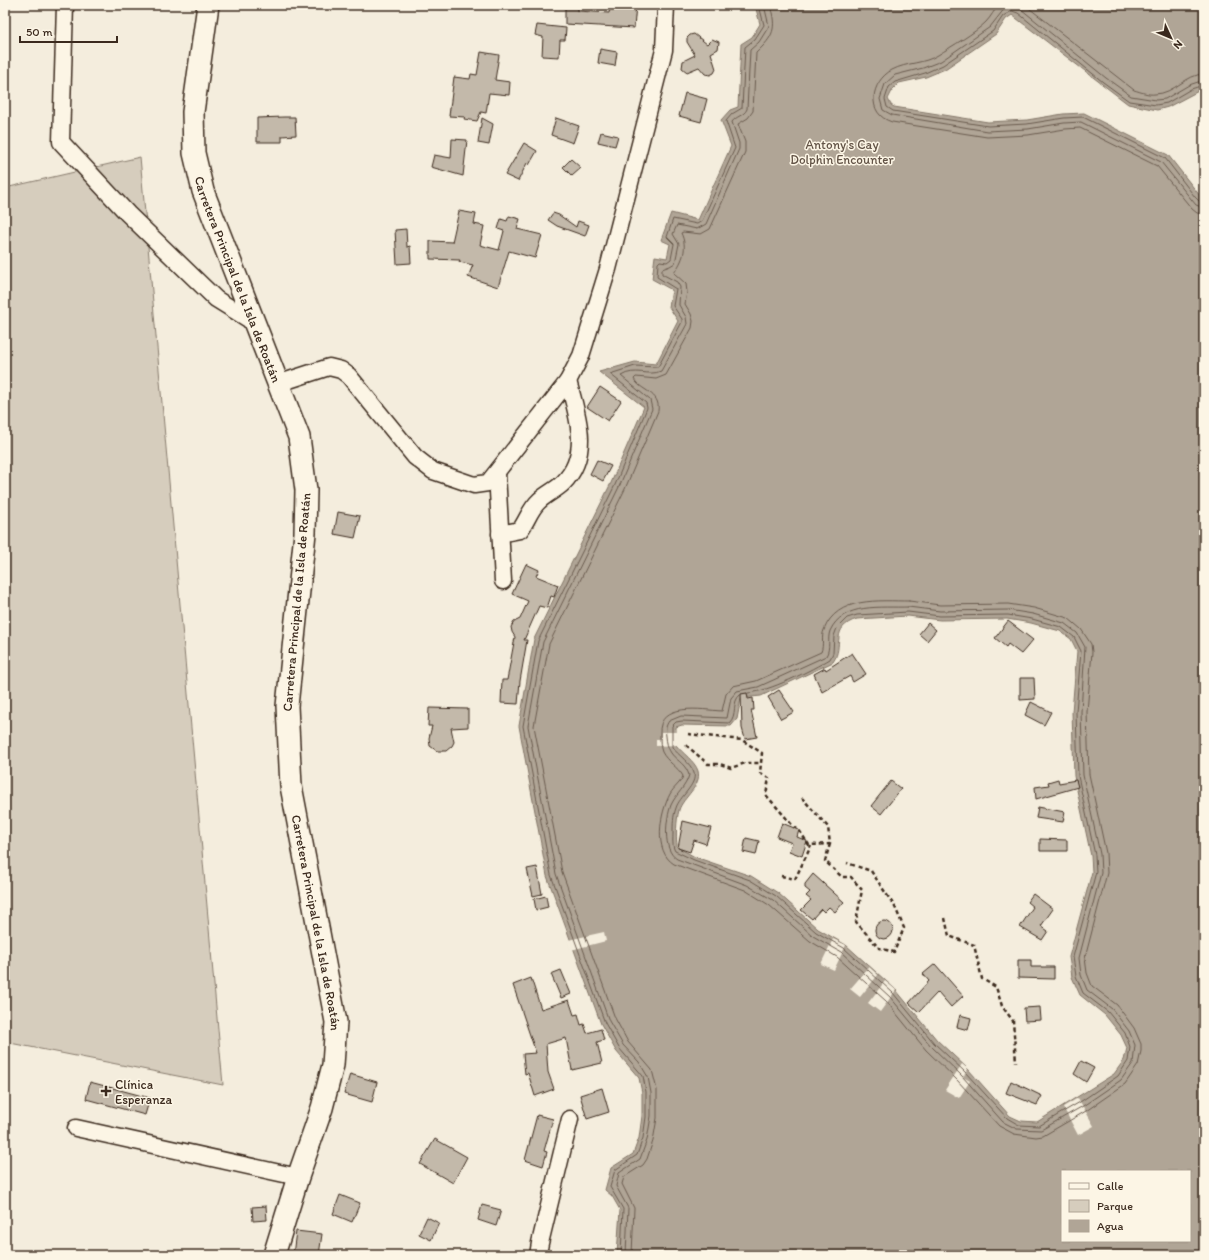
<svg xmlns="http://www.w3.org/2000/svg" width="1209" height="1260" font-family="Itim,sans-serif">
<style>
.green{fill:#d6cdbd;stroke:#887c6e}
.water{fill:#b0a596;stroke:#817466;fill-rule:evenodd}
.pier{fill:#f4eddd}
.lines{fill:none;stroke-linecap:round;stroke-linejoin:round}
.shore{stroke:#6a5b4e;stroke-width:1}
.building{fill:#c3b9aa;stroke:#3b2a1e}
.minor-casing{stroke:#3b2a1e;stroke-width:19}
.major-casing{stroke:#3b2a1e;stroke-width:24}
.path{stroke:#3b2a1e;stroke-width:2.5;stroke-dasharray:4 3;stroke-linecap:butt}
.minor{stroke:#fcf5e5;stroke-width:16}
.major{stroke:#fcf5e5;stroke-width:21}
.poi-dot{fill:#3b2a1e;stroke:#fcf5e5;stroke-width:1.5}
.labels{text-anchor:middle;stroke-width:3;stroke-linejoin:round;paint-order:stroke}
.park-label{font-size:13px;fill:#625346;stroke:#fcf5e5}
.street-label{font-size:13px;fill:#3b2a1e;stroke:#fcf5e5}
.poi-label{font-size:13px;fill:#3b2a1e;stroke:#fcf5e5;text-anchor:start}
</style>
<rect width="100%" height="100%" fill="#f4eddd"/>
<filter id="ink" filterUnits="userSpaceOnUse"><feTurbulence type="fractalNoise" baseFrequency=".025" numOctaves="2"/><feDisplacementMap in="SourceGraphic" scale="8" xChannelSelector="R" yChannelSelector="G"/><feConvolveMatrix kernelMatrix="1 2 1 2 8 2 1 2 1" color-interpolation-filters="sRGB"/></filter>
<g filter="url(#ink)">
<polygon class="green" points="140,157 223,1085 5,1042 5,188"/>
<path class="water" d="M755,5H1204V88L1168,107L1157,110L1128,104L1012,15L1006,19L996,34L945,69L926,77L899,83L893,89L888,99L891,105L894,107L988,122L1027,120L1063,114L1084,113L1168,155L1204,201V1255H617L620,1210L612,1196L605,1190L611,1168L633,1154L639,1138L642,1116V1093L639,1078L616,1051L601,1024L547,876L519,726L534,639L611,483L644,407L599,372L635,362L656,364L678,321L669,307L672,290L652,279L655,256L667,258L670,244L661,240L671,213L698,220L731,146L721,120L730,110L738,107L741,44L752,37L760,24ZM908,616L940,620L1007,619L1031,623L1060,631L1071,639L1077,651L1072,712L1074,776L1091,856L1092,872L1069,957L1072,977L1080,995L1105,1015L1121,1035L1127,1048L1124,1060L1114,1074L1037,1122L1021,1121L1010,1116L968,1069L937,1040L896,990L846,945L818,929L778,893L751,876L695,857L677,847C676,835 676,822 679,810C683,797 702,786 698,771C695,761 682,753 676,745V727L682,725L731,726L737,719L741,698L761,696L833,662C845,645 829,628 857,619ZM1062,1171H1190V1241H1062Z"/>
<g class="pier">
<polygon points="661,732 677,732 678,745 656,746 656,739 661,739"/>
<polygon points="604,932 606,941 571,950 568,940"/>
<polygon points="833,939 846,945 834,970 821,964"/>
<polygon points="869,967 878,975 860,997 850,989"/>
<polygon points="885,981 896,990 880,1012 868,1003"/>
<polygon points="962,1064 968,1069 963,1077 970,1081 959,1098 945,1090"/>
<polygon points="1078,1098 1094,1126 1078,1135 1063,1107"/>
</g>
<g class="lines">
<g class="shore">
<path d="M999,5C994,10 991,17 986,22C975,33 952,46 938,55C924,64 907,62 892,70C871,81 865,114 892,122L987,137L1028,135L1065,129L1080,128L1157,166L1192,209L1197,213L1204,214"/>
<path d="M1025,5L1134,90C1141,92 1148,95 1155,94C1174,94 1186,74 1204,74"/>
<polyline points="1204,80 1189,85 1165,99 1156,100 1131,96 1106,78 1021,9 1013,6 1005,8 990,27 941,61 923,68 895,75 885,84 880,99 883,110 892,115 987,131 1028,129 1064,123 1081,122 1161,162 1196,205 1204,208"/>
<polyline points="1204,85 1191,89 1167,103 1156,105 1129,101 1103,82 1018,13 1012,11 1003,16 993,31 943,65 925,73 895,82 889,87 885,99 887,107 893,111 988,126 1027,124 1064,118 1083,117 1165,158 1195,197 1200,202 1204,203"/>
<path d="M909,601L940,605L1008,604L1034,608L1068,618L1081,629L1091,644L1092,652L1087,712L1089,774L1106,853L1107,873L1085,958L1087,973L1092,986L1117,1005L1134,1028L1141,1044V1051L1138,1065L1125,1084L1086,1111L1043,1136L1036,1137L1014,1134L999,1126L957,1080L926,1050L886,1001L837,957L810,941L769,905L745,890L674,864C653,851 660,813 670,794C674,787 681,783 683,776C678,767 667,762 662,752C660,747 660,740 660,734C658,701 702,710 722,711L726,694L733,686L756,681L821,652C824,645 821,637 824,630C837,596 879,601 909,601Z"/>
<path d="M908,607L940,611L1008,610L1033,614L1064,623L1077,633L1085,647L1081,712L1083,775L1100,854L1101,873L1079,958L1081,975L1087,990L1112,1009L1129,1031L1135,1045L1133,1063L1121,1080L1083,1106L1041,1130L1017,1129L1003,1122L962,1076L931,1046L890,997L841,952L813,936L773,900L747,885L677,859C662,850 666,819 671,805C676,794 686,787 689,775C683,757 668,762 666,736C665,730 666,725 669,721L681,716L727,718L731,698L737,691L758,687L826,656C831,648 827,639 830,631C843,602 881,608 908,607Z"/>
<path d="M740,695C731,702 738,715 729,723L682,721L676,722L672,726V747C678,755 691,763 694,773C697,785 679,797 676,808C673,816 673,825 673,833C673,839 672,846 675,851L694,860L750,880L776,896L816,932L844,948L893,993L934,1043L965,1072L1007,1118L1019,1125L1039,1126L1080,1102L1118,1076L1128,1061L1130,1047L1125,1033L1108,1012L1083,993L1076,976L1073,957L1096,872L1095,855L1078,776L1076,712L1081,651L1074,637L1061,627L1032,619L1008,615L940,616L908,612L857,615L847,618L837,628L834,636L833,653L830,659C812,670 768,692 748,693"/>
<polyline points="621,1255 623,1209 610,1187 615,1170 637,1155 643,1138 646,1117 646,1092 643,1076 619,1048 605,1023 551,875 523,726 538,641 615,485 647,408 646,403 610,374 635,366 658,367 682,322 682,319 673,306 676,289 657,277 658,263 660,261 667,262 671,259 674,244 667,237 673,219 697,224 702,221 735,148 726,121 732,114 742,108 745,47 755,39 764,25 759,5"/>
<path d="M626,1255L628,1208L616,1186L619,1173L640,1159L647,1140L651,1116V1093L648,1077L639,1062L623,1045L609,1021L556,874L528,726L543,642L619,487L652,409L650,400L621,376C635,367 649,377 661,371L687,324L686,317L679,305L680,287L677,282L662,274V269L670,266L675,263L679,244L673,234L677,225L697,229L706,224L739,149V143L732,122C736,116 744,116 747,109L750,50L759,42L769,26L764,5"/>
<path d="M632,1255L634,1208L622,1184L624,1177L643,1165L647,1159L653,1141L657,1118V1090L652,1070L628,1042L615,1018L562,872L534,726L549,644L625,489L658,411C661,392 640,391 634,379L636,377L656,379L666,375L692,328L693,321L691,314L685,304L687,292L686,284L674,273C683,260 688,248 681,233L683,232L701,234L710,229L745,152V142L738,124L748,118L753,111L756,53C774,36 777,29 770,5"/>
</g>
</g>
<g class="building">
<polygon points="621,5 636,5 634,28 565,24 565,7 578,7 578,11 609,13 610,7 621,8"/>
<polygon points="537,25 566,28 565,40 560,40 559,57 542,56 543,37 535,35"/>
<polygon points="694,34 707,44 712,39 719,42 718,49 711,53 716,69 714,73 710,75 705,74 699,67 687,72 682,68 683,61 695,55 687,42 687,38 690,35"/>
<polygon points="600,49 617,52 615,66 598,63"/>
<polygon points="481,52 499,55 495,80 510,82 509,95 489,93 486,113 481,112 477,121 464,119 465,117 449,116 454,77 470,79 471,74 477,75"/>
<polygon points="685,93 707,99 701,122 679,116"/>
<polygon points="284,117 295,117 296,135 282,136 282,142 257,142 257,118"/>
<polygon points="482,118 493,124 489,145 478,143"/>
<polygon points="556,118 579,126 573,143 551,135"/>
<polygon points="601,132 618,136 615,146 598,142"/>
<polygon points="452,139 467,140 463,176 431,167 434,155 451,158"/>
<polygon points="524,143 537,151 529,165 527,163 518,181 505,175"/>
<polygon points="571,159 581,168 572,176 563,167"/>
<polygon points="459,211 476,214 474,224 484,226 480,245 499,250 504,231 498,229 501,219 507,221 509,216 520,219 517,229 542,235 535,258 509,251 498,287 468,277 473,265 459,262 460,260 430,259 430,241 452,242"/>
<polygon points="553,213 559,215 576,227 578,221 589,225 585,236 557,226 548,220"/>
<polygon points="406,229 407,247 410,246 411,263 397,264 395,230"/>
<polygon points="600,387 621,401 608,421 587,407"/>
<polygon points="597,460 611,466 603,481 590,474"/>
<polygon points="338,512 360,516 355,538 334,534"/>
<polygon points="526,564 539,570 536,576 558,585 554,597 551,596 547,608 539,606 524,640 527,640 520,681 518,704 501,703 502,680 507,680 515,637 512,632 511,627 514,622 520,619 528,601 512,594"/>
<polygon points="1008,621 1033,640 1021,654 1008,644 1006,647 995,638"/>
<polygon points="928,623 936,630 927,641 919,634"/>
<polygon points="852,653 866,674 853,682 850,676 822,692 814,674 825,668 826,670"/>
<polygon points="1020,678 1034,678 1035,699 1020,700"/>
<polygon points="779,690 794,712 781,719 768,697"/>
<polygon points="747,693 748,699 753,698 754,710 751,710 757,737 745,739 742,728 741,694"/>
<polygon points="1031,702 1051,712 1044,725 1025,715"/>
<polygon points="429,708 468,709 468,727 451,728 454,742 452,746 446,751 437,751 430,746 429,738 432,726 428,726"/>
<polygon points="1058,779 1059,783 1076,780 1078,787 1036,799 1035,787 1049,785 1048,782"/>
<polygon points="891,781 901,789 881,814 871,806"/>
<polygon points="1038,807 1065,812 1063,822 1036,818"/>
<polygon points="683,821 711,828 706,844 694,840 690,852 678,848"/>
<polygon points="782,823 799,830 797,837 807,841 802,856 789,851 792,843 777,837"/>
<polygon points="746,838 759,841 756,855 743,852"/>
<polygon points="1040,839 1067,840 1067,851 1040,851"/>
<polygon points="537,867 542,894 533,896 527,869"/>
<polygon points="813,874 844,902 835,912 829,907 824,912 821,909 812,919 801,910 811,900 806,896 810,892 805,888 805,884"/>
<polygon points="1033,894 1053,909 1041,926 1048,931 1042,940 1020,927 1033,907 1027,902"/>
<polygon points="546,896 548,907 536,910 534,899"/>
<circle cx="884" cy="930" r="9"/>
<polygon points="1018,960 1031,960 1031,967 1054,967 1054,979 1018,978"/>
<polygon points="935,964 963,996 951,1007 938,992 919,1012 909,1003 929,981 923,974"/>
<polygon points="561,970 571,994 561,998 551,974"/>
<polygon points="531,978 541,1009 569,1000 574,1015 578,1014 581,1025 584,1024 587,1033 601,1029 604,1040 597,1042 602,1063 572,1070 566,1038 546,1044 548,1072 554,1089 535,1096 528,1073 525,1074 523,1054 536,1053 513,985"/>
<polygon points="1040,1007 1041,1020 1025,1021 1024,1008"/>
<polygon points="960,1015 971,1018 968,1030 957,1027"/>
<polygon points="1081,1061 1094,1068 1086,1082 1074,1074"/>
<polygon points="350,1074 377,1082 372,1102 344,1094"/>
<polygon points="1011,1081 1042,1096 1037,1105 1006,1093"/>
<polygon points="90,1082 150,1098 145,1115 86,1099"/>
<polygon points="602,1088 609,1112 587,1119 580,1095"/>
<polygon points="537,1115 553,1119 544,1151 547,1152 543,1166 525,1160"/>
<polygon points="435,1139 467,1157 453,1183 420,1164"/>
<polygon points="340,1195 360,1203 352,1222 333,1214"/>
<polygon points="482,1205 501,1210 496,1226 478,1220"/>
<polygon points="266,1206 267,1220 253,1221 252,1207"/>
<polygon points="427,1217 439,1223 431,1240 419,1234"/>
<polygon points="296,1231 322,1234 319,1255 293,1255"/>
</g>
<g class="lines">
<defs>
<g id="minor">
<polyline points="65,5 61,142 128,214 216,299 253,322"/>
<polyline points="277,384 329,367 341,370 349,376 415,457 433,471 474,485 488,483 568,381 581,356 608,269 664,50 666,5"/>
<polyline points="497,473 503,581"/>
<path d="M500,534L520,530C527,521 530,509 539,501C546,494 556,490 563,483C592,454 577,414 568,381"/>
<polyline points="76,1128 298,1177"/>
<polyline points="538,1255 540,1243 570,1119"/>
</g>
<g id="major">
<path id="s1" d="M208,5L193,112L194,153L203,191L299,437L306,490L305,533L287,706L291,786L336,1022L333,1065L322,1108L298,1177L274,1255"/>
</g>
</defs>
<use href="#minor" class="minor-casing"/>
<use href="#major" class="major-casing"/>
<g class="path">
<polyline points="688,734 742,740 762,753 760,773 769,778 766,795 794,827 799,830 809,845 830,844 828,827 802,798"/>
<polyline points="686,745 708,764 720,764 731,768 745,763 761,763"/>
<polyline points="830,844 825,861 842,877 851,877 862,890 856,922 879,948 894,952 904,928 895,907 871,871 847,863"/>
<polyline points="781,876 795,879 811,846"/>
<polyline points="945,918 949,936 974,945 982,979 996,987 1002,1006 1013,1021 1016,1062"/>
</g>
<use href="#minor" class="minor"/>
<use href="#major" class="major"/>
</g>
</g>
<path class="poi-dot" d="M104 1085h4v4h4v4h-4v4h-4v-4h-4v-4h4z"/>
<g class="labels">
<g class="park-label">
<text x="842" y="149">Antony's Cay<tspan x="842" dy="15">Dolphin Encounter</tspan></text>
</g>
<g class="street-label">
<text dy="5" stroke="none"><textPath href="#s1" startOffset="283">Carretera Principal de la Isla de Roatán</textPath></text>
<text transform="translate(296 602) rotate(-85)" y="5">Carretera Principal de la Isla de Roatán</text>
<text dy="5" stroke="none"><textPath href="#s1" startOffset="942">Carretera Principal de la Isla de Roatán</textPath></text>
</g>
<g class="poi-label">
<text x="115" y="1089">Clínica<tspan x="115" dy="15">Esperanza</tspan></text>
</g>
</g>
<rect width="1209" height="1260" fill="none" stroke="#fcf5e5" stroke-width="20"/>
<rect x="10" y="10" width="1189" height="1240" fill="none" stroke="#3b2a1e" stroke-width="1.5" filter="url(#ink)"/>
<rect x="1061" y="1170" width="130" height="72" fill="#fcf5e5" stroke="#afa495"/>
<rect x="1069" y="1183" width="20" height="6" fill="#fcf5e5" stroke="#afa495"/>
<text x="1097" y="1190" font-size="12" fill="#3b2a1e">Calle</text>
<rect x="1069" y="1200" width="20" height="12" fill="#d6cdbd" stroke="#afa495"/>
<text x="1097" y="1210" font-size="12" fill="#3b2a1e">Parque</text>
<rect x="1069" y="1220" width="20" height="12" fill="#b0a596" stroke="#afa495"/>
<text x="1097" y="1230" font-size="12" fill="#3b2a1e">Agua</text>
<g transform="translate(1171 38) rotate(134)" stroke="#fcf5e5" stroke-width="3" paint-order="stroke">
<path d="M0-3L7 15L0 10L-7 15Z" fill="#3b2a1e"/>
<text y="-6" font-size="11" font-weight="bold" text-anchor="middle" fill="#3b2a1e">N</text>
</g>
<path d="M20 36v6h97v-6" fill="none" stroke="#3b2a1e" stroke-width="2"/>
<text x="26" y="36" font-size="12" fill="#3b2a1e" stroke="#fcf5e5" stroke-width="3" paint-order="stroke">50 m</text>
</svg>
